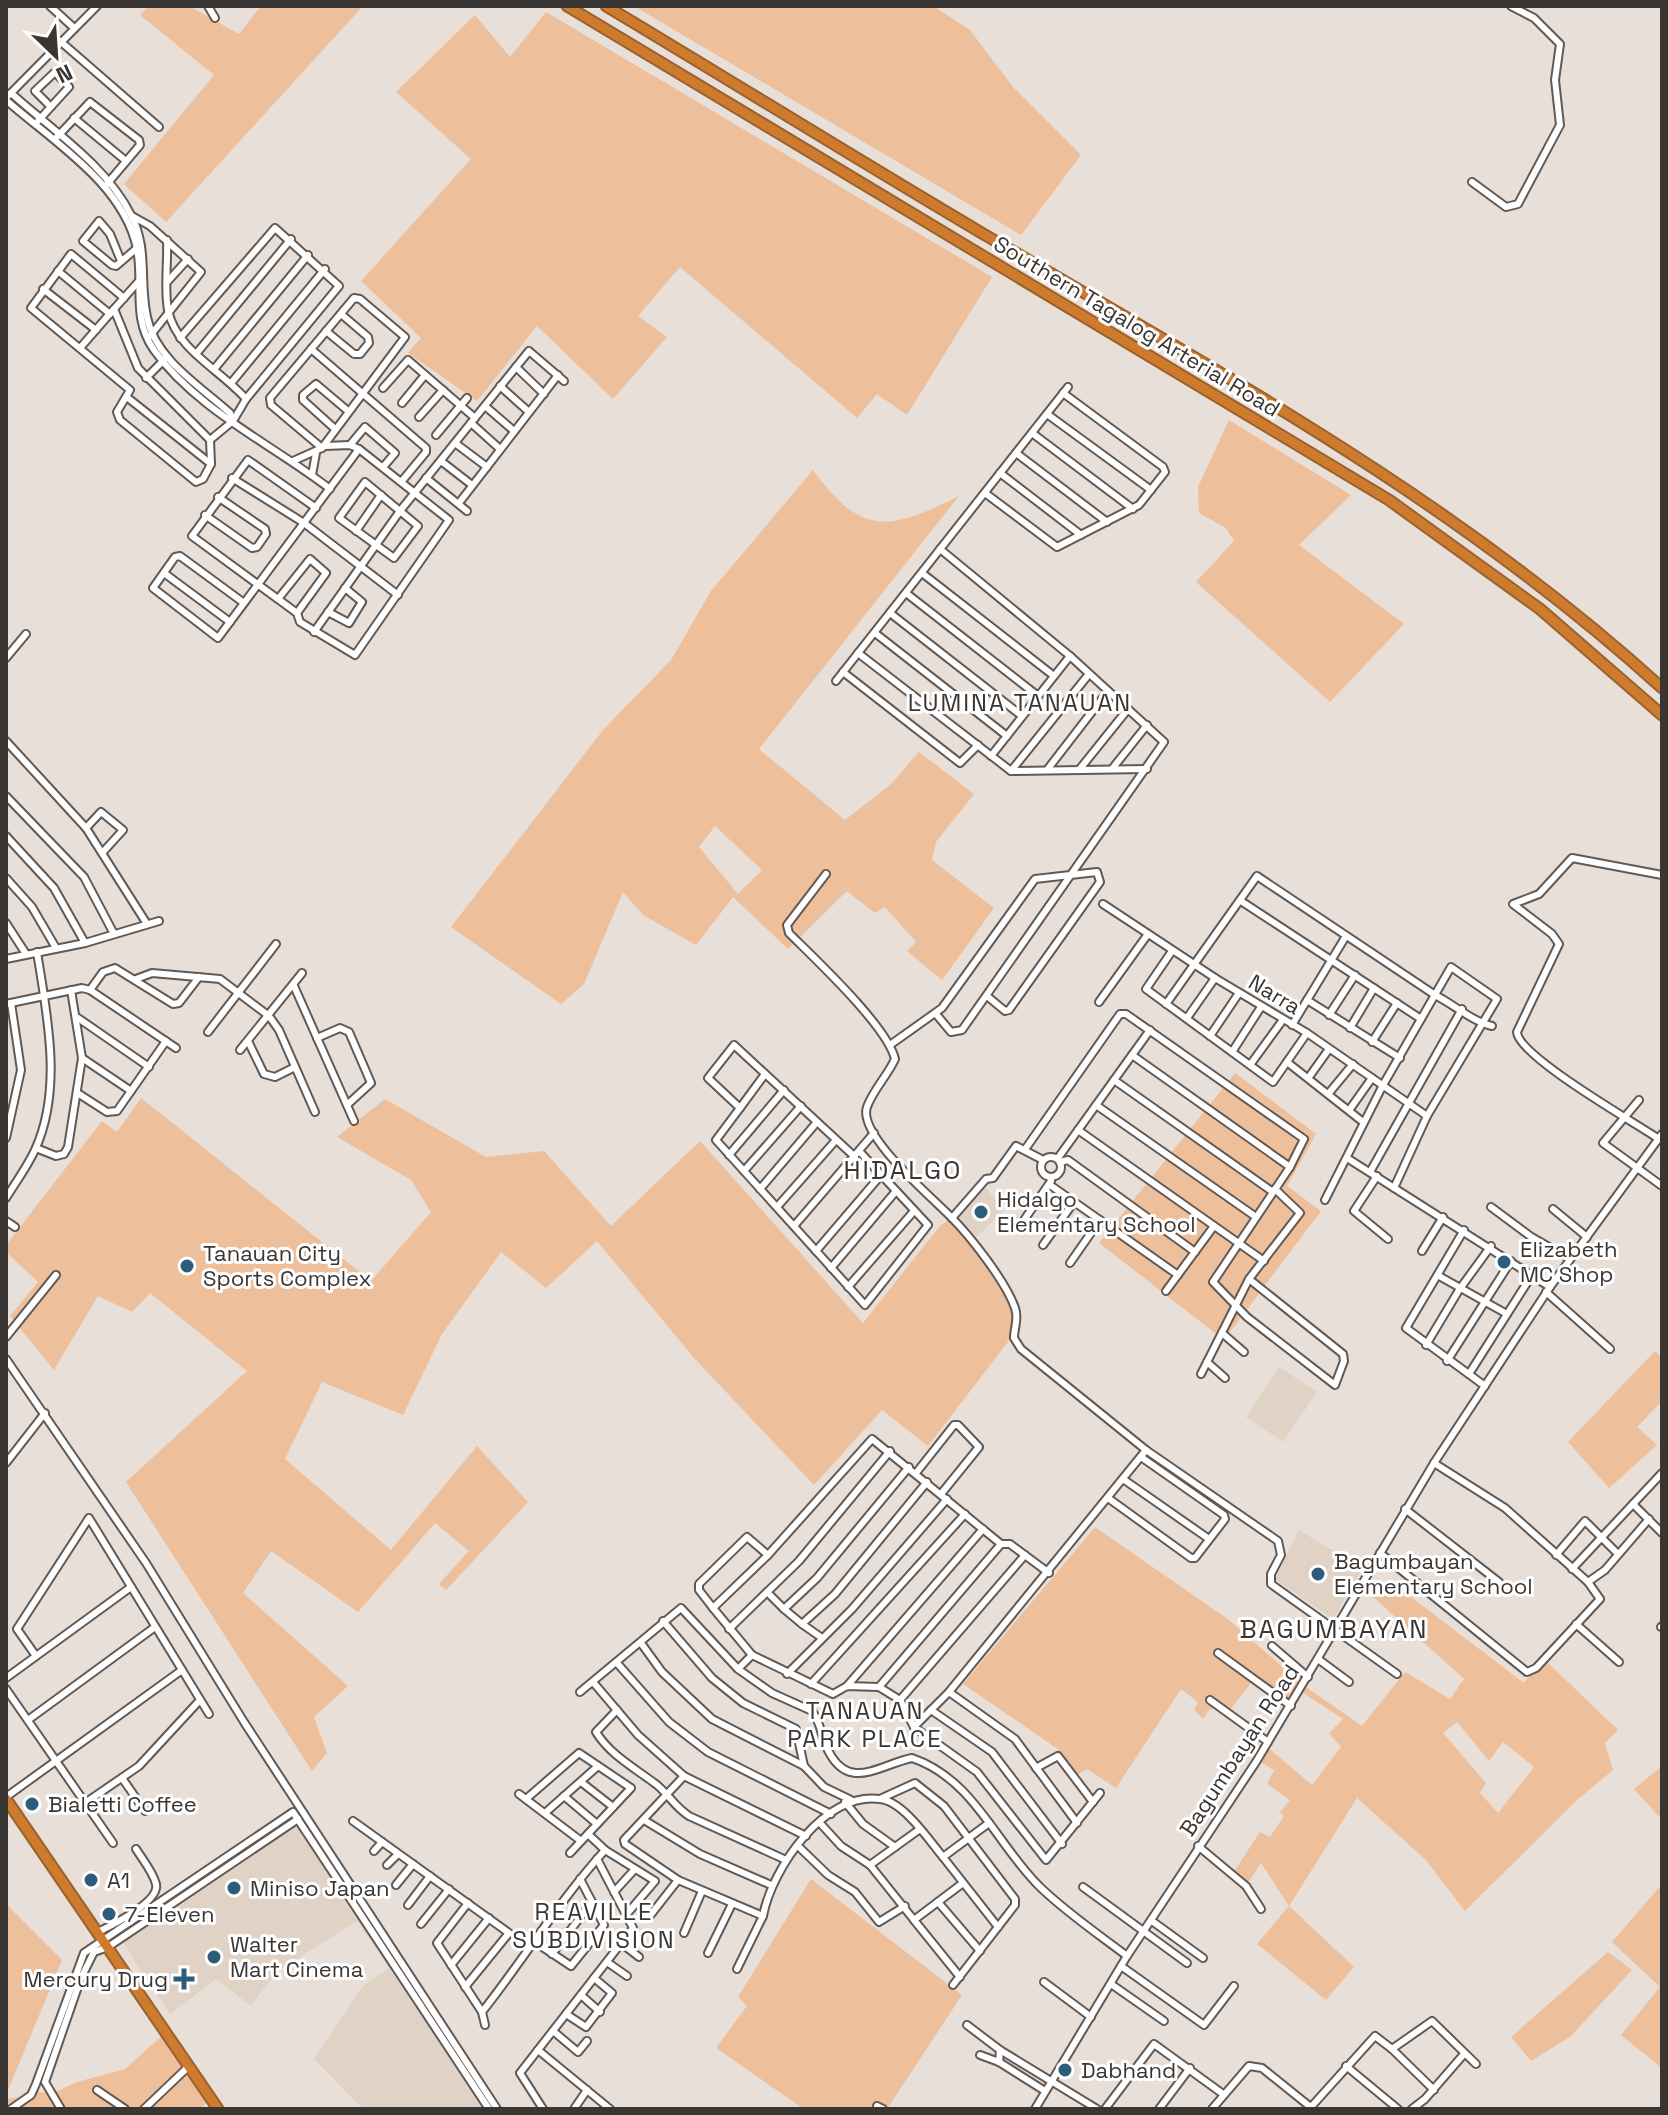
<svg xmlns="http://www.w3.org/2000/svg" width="1668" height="2115" font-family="'Space Grotesk',sans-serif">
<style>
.built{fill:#e1d2c6}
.green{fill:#edbf9b;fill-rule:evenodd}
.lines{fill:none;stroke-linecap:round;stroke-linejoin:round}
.minor-casing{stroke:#615954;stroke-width:10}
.highway-casing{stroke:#9a622f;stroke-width:13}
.minor{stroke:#fff;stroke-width:6}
.highway{stroke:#ce7b2d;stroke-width:9}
.poi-dot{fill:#2d5d7b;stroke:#fff;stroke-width:3}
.labels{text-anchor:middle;stroke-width:6;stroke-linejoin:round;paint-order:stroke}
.street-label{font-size:22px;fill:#393533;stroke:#fff}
.poi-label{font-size:22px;fill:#393533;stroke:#fff;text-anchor:start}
.neighbourhood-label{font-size:24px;letter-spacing:2px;fill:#393533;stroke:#fff}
.quarter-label{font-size:26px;letter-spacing:2px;fill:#393533;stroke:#fff}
</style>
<rect width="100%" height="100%" fill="#e8dfd8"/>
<g class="built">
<polygon points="984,1186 1004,1209 977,1237 958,1215"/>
<polygon points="1279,1367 1317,1392 1283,1442 1246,1417"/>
<polygon points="1299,1530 1362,1569 1333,1619 1275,1579"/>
<polygon points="300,1805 399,1962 390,1969 484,2109 363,2109 314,2059 362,1987 389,1968 357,1921 276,1972 251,2006 216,1979 170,2014 136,1964 116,1929"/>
</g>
<g class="green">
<polygon points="149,6 189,6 239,34 261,6 363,6 166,222 124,184 214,75 140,15"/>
<polygon points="634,6 933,6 970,30 1013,87 1081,155 1021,235"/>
<polygon points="546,12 992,277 907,415 877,394 857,418 680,267 638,316 667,337 613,399 537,326 477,401 408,353 421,338 361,281 471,159 396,92 475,15 510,57"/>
<polygon points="1229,420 1351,495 1299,545 1404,624 1330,702 1196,582 1234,541 1226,528 1199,513 1198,487"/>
<path d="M813,470C862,537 889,531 959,496L759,749L845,820L890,785L919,752L974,794L936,842L932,860L994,908L942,980L907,951L916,942L885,907L875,913L847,891L788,949L733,897L696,945L643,915L623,892L584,984L561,1004L451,927L603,730L671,660L711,591ZM715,826L762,870L738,894L699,847Z"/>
<polygon points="1235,1073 1316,1134 1287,1186 1321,1211 1224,1340 1099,1243"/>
<polygon points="141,1098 371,1281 431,1212 411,1180 337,1137 385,1099 486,1157 544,1151 611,1226 700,1141 863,1323 940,1226 952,1218 1016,1310 1014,1334 928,1446 882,1410 814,1485 695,1359 597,1241 546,1288 501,1252 442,1334 403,1415 322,1382 285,1459 391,1550 477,1446 528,1502 446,1590 439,1584 469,1551 435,1523 358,1612 271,1551 243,1593 348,1686 314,1717 327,1753 312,1771 126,1482 247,1371 150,1293 132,1312 98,1296 54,1370 10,1316 38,1282 6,1252 6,1245 102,1121 117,1132"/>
<polygon points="1655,1351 1662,1358 1662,1401 1637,1427 1657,1445 1609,1488 1568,1442"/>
<path d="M1095,1527L1229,1620L1303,1685L1362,1726L1405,1672L1450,1699L1464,1679L1361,1586L1365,1578L1388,1592L1394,1584L1524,1683L1544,1659L1618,1730L1605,1743L1613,1770L1576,1801L1465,1911L1426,1860L1357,1798L1289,1906L1354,1967L1326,2000L1257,1944L1289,1906L1261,1863L1246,1886L1233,1873L1260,1832L1270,1837L1284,1816L1280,1812L1290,1800L1267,1784L1274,1770L1257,1760L1265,1745L1312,1785L1341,1747L1329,1733L1343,1719L1300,1691L1291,1706L1254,1679L1230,1710L1219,1706L1209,1710L1203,1719L1194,1710L1198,1702L1181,1689L1116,1788L1087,1769L1077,1775L1058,1749L963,1684ZM1457,1722L1489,1761L1503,1742L1534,1767L1498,1813L1480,1793L1486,1783L1443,1733Z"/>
<polygon points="1662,1766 1662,1820 1634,1789"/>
<polygon points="811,1879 962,1995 887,2109 804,2109 716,2048 747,2006 738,1997"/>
<polygon points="1662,1884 1662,2068 1621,2035 1660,1987 1612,1942"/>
<polygon points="6,1904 62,1960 6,2095"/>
<polygon points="1608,1952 1632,1970 1571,2036 1531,2061 1511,2037"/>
<polygon points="165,2033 210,2097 201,2109 6,2109 6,2099 29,2096 33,2091 51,2094 77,2082 125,2069"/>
</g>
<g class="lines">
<defs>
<g id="minor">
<polyline points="50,6 73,27"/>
<polyline points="208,6 215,18"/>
<polyline points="60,41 159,127"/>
<path d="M11,93C52,130 106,165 131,215C149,249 139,282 147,317C155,359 200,386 230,413L233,421"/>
<polyline points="8,96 97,6"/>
<path d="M6,100C52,141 124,184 137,249C144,283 131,318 154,350C196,409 273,445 330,489"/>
<polyline points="74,118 126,161"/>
<polyline points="38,121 69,87 55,72 35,91 51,107"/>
<polyline points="56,138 90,102 139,140 140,145 107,184"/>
<polyline points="1472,182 1506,207 1518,204 1560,125 1555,80 1560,44 1534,18 1511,6"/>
<polyline points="132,216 150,226 201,272 150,336"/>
<path d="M167,240C168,263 164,288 168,310C176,350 221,370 246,399"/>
<polyline points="121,261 110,234 99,221 83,241 112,265 116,266 137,248"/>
<polyline points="58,271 110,314"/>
<polyline points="168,281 188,259"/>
<polyline points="43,289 96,330"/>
<polygon points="354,298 360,299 405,337 322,448 271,405 270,398"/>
<polyline points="114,309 139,281"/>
<polyline points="326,331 354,354 360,354 369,343 368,337 341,314"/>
<polyline points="180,338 275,228 339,286 246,399 233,421 210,440"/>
<polyline points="80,348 114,309 138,368 210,440 211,464 203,479 196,482 120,420 117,412 130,390 31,308 71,254 124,298"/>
<polyline points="311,349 426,448 426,452 402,481"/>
<polyline points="196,354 291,239"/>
<polyline points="516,367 544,394"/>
<polyline points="215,368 308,255"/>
<polyline points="146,378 166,358"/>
<polyline points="232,382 325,269"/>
<polyline points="500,386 529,412"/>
<polyline points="383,388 408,360 475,418"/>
<polyline points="128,398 211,464"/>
<polyline points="402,403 425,375"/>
<polyline points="485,406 514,431"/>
<polyline points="1047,414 1151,490"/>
<polyline points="419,417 443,390"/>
<polyline points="471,423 500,449"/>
<polyline points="334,428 303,400 303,395 316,384 348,411"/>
<polyline points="1032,433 1133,509"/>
<polyline points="436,435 467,398"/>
<polyline points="455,443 487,467"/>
<polyline points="350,445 365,427 395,453 384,466"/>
<polyline points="1016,453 1107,522"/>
<polyline points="293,461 322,448"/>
<polyline points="441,461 472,485"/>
<polyline points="1000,473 1081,535"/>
<polyline points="312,475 316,453"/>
<polyline points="232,478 304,523 398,595"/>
<polyline points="426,478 467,511"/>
<polygon points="365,482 418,526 394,558 339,518"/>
<polyline points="985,493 1057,547 1139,505 1165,472 1163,467 1063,393"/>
<polyline points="459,503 558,375"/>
<polyline points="316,508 248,460 192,536 297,613 300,622 355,655 449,520 359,449 350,445 325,446"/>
<polyline points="205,515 252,548 257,547 266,534 265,529 218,497"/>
<polyline points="356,531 381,495"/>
<polyline points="164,573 230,622"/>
<polyline points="922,573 1054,676"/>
<polyline points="906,593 1038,696"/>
<polyline points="278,599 310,559 326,573 297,613"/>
<polyline points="244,603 180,556 175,557 153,588 218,638 359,449"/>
<polyline points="328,612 349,623 362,602 345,588"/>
<polyline points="890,613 1022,716"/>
<polyline points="314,632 400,511 529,351 564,381"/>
<polyline points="875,633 1007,736"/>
<polyline points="858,653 1011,771 1147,769"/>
<polyline points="6,658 26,634"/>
<polyline points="843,672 960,763 978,745"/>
<polyline points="836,681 1068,387"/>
<polyline points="6,741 86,828 147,924"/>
<polyline points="991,756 1070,656"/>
<polyline points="1112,769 1147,725"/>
<polyline points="1047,770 1108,691"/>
<polyline points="1079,770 1128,709"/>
<polyline points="1011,771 1089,674"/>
<polyline points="6,796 84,877 114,934"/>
<polyline points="86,828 101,812 123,830 103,852"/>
<polyline points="6,836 54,888 85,943"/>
<path d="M826,874L787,925L789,933C815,959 887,1026 895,1059C888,1075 873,1090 867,1107C857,1135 933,1198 951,1217C971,1237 1006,1282 1015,1308C1019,1319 1014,1327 1014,1338L1021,1349L1146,1450L1278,1541L1281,1555L1271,1574V1584L1397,1674"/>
<polyline points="6,878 32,907 56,948"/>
<polyline points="1241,901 1421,1019"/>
<polyline points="1103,904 1215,978 1307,1033 1427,1116"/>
<polyline points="6,923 26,954"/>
<polyline points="1172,951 1146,989 1273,1082 1307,1033"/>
<polyline points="6,959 85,943 159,921"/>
<polyline points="136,979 152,973 220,979 269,1016 279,1030 315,1112"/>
<polyline points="294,986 354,1121"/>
<polyline points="90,990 103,972 115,968 173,1004 179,1003 199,977"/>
<polyline points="1307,1000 1400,1058"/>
<polyline points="1099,1002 1148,934"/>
<polyline points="6,1004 82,988 90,990 176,1048"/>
<path d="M1166,1004L1257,876L1435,995C1453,1004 1473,1022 1492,1026"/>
<polyline points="936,1014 951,1032 962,1030 1164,742 1070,656 940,549"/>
<polyline points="1329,1015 1355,975"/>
<polyline points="78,1018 149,1067"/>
<polyline points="1187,1018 1215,978"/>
<polyline points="1292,1025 1346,936"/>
<polyline points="1350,1028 1374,988"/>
<polyline points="208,1032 276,944"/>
<polyline points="1210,1036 1239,993"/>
<polyline points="317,1038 340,1028 349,1032 371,1083 347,1105"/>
<polyline points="248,1041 264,1074 275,1077 295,1067"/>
<polyline points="1372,1042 1397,1003"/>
<polyline points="890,1045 942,1008 1035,879 1097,872 1100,882 1009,1010 1005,1011 987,996"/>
<polyline points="240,1050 302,973"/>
<polyline points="1232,1052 1261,1007"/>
<polyline points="1132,1055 1290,1167"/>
<polyline points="82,1058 131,1091"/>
<polyline points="1287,1062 1363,1122"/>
<polyline points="1250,1065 1282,1021"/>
<polyline points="1309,1077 1329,1049"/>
<polyline points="1114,1080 1273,1192"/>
<polyline points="1329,1093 1353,1064"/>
<polyline points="79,1094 107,1112 117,1111 166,1041"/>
<polyline points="1639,1100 1603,1143 1662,1186"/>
<polyline points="1096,1105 1256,1217"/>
<polyline points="740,1108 765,1074"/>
<polyline points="1350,1109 1372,1078"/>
<polyline points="1078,1130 1264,1261"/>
<polyline points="6,1138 21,1070 11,1003"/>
<path d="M1659,1139C1634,1122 1518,1056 1517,1032L1559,944L1552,934L1513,904L1539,894L1572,858L1662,875"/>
<polyline points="36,1148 56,1156 64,1154 68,1147 82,1058 71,990"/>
<polyline points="1026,1148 1120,1014 1126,1014 1304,1139 1290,1167 1213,1282 1247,1317 1335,1385 1344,1361 1343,1354 1249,1279"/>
<polyline points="729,1155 784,1090"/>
<circle cx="1051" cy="1167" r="10"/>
<polyline points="855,1157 734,1045 708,1078 740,1108 716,1140 865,1305 928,1225 860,1152"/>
<polyline points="1058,1158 1150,1030"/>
<polyline points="1347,1158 1550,1287"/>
<polyline points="1060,1162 1068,1160 1195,1252"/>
<polyline points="744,1171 801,1106"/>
<polyline points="1370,1172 1462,1009"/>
<polyline points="1377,1176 1354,1211 1388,1239"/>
<polyline points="1050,1185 1178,1275"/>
<polyline points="760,1189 817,1122"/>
<path d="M6,1198C16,1182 27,1167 35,1150C63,1089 47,1015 37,952"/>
<polyline points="1325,1200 1383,1085 1451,967 1497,999 1427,1116 1394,1188"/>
<polyline points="777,1207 836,1140"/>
<polyline points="1491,1207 1530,1236 1570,1259"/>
<polyline points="1553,1209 1587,1237"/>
<polyline points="952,1218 986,1179 993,1178 1016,1146 1043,1160"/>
<polyline points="6,1221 15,1227"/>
<polyline points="1022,1223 1051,1181"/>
<polyline points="794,1226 874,1133"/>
<polyline points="1464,1230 1406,1328 1485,1386"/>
<polyline points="1043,1245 1074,1202"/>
<polyline points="816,1251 881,1175"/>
<polyline points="1422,1251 1443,1217"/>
<polyline points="1070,1263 1100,1220"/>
<polyline points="831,1268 896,1191"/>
<polyline points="1439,1276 1507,1314"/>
<polyline points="848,1287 914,1211"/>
<polyline points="1166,1291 1214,1226"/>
<polyline points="1546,1292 1610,1349"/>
<polyline points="1222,1333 1244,1352"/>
<polyline points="6,1337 56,1275"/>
<polyline points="1426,1345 1459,1290 1491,1246"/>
<polyline points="6,1359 146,1563 244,1722 497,2109"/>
<polyline points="1447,1361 1511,1261"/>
<polyline points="1207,1362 1225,1378"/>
<polyline points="1201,1374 1249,1279 1300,1213 1275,1189"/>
<polyline points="1469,1374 1532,1275"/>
<polyline points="6,1463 45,1413"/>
<polyline points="916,1473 954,1425 958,1425 979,1447 941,1494"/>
<polyline points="1123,1479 1209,1539"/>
<polyline points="1108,1498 1191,1558 1195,1558 1225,1519 1224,1515 1141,1457"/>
<polyline points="1633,1504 1662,1533"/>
<polyline points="1405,1509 1499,1582"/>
<polyline points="1380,1553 1527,1672 1536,1668 1600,1599 1588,1582 1505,1508 1434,1463"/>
<polyline points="1556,1555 1585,1521 1618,1554"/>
<polyline points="1572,1569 1662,1473"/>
<polyline points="1588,1582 1605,1570 1649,1519"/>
<polyline points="767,1592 784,1609 817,1578 909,1467"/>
<polyline points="713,1608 699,1590 699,1584 747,1537 768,1555"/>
<polyline points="784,1609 802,1624 835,1594 927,1482"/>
<polyline points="663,1621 712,1678 743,1703 796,1729 804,1766"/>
<polyline points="802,1624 822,1638"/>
<polyline points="1576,1624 1619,1662"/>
<polyline points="1661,1627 1662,1626"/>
<polyline points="729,1629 799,1561 890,1451"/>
<polyline points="641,1643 662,1672 712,1719 804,1766 824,1787 851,1800"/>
<polyline points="1272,1646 1308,1677"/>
<polyline points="1218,1653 1291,1706"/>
<polyline points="752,1655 713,1608 768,1555 872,1439 1001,1544 1010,1544 1049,1573"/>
<polyline points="36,1656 17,1629 89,1518 209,1714"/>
<polyline points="1318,1659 1349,1682"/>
<polyline points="617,1663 669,1722 708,1752 831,1814"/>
<polyline points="738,1669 752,1655 833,1694 847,1686 879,1687 900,1700 914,1727 977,1772 1046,1860 1100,1793"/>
<polyline points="787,1674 852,1609 947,1499"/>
<polyline points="6,1678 131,1587"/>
<polyline points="593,1682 638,1735 684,1776 806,1836"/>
<polyline points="811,1684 965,1514"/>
<polyline points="847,1686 983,1529"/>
<polyline points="879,1687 1001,1544"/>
<polyline points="6,1689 113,1843"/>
<path d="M580,1692L681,1608L738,1669L772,1693L812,1711C820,1721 821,1734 826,1746C847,1794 878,1765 912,1758C974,1779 996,1844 1040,1887C1067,1913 1098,1934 1127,1956"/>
<polyline points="949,1692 1146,1450"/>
<polyline points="900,1700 1025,1555"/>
<polyline points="1210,1700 1268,1742"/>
<path d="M617,1710L596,1732C611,1756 635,1768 657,1785C669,1795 675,1807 689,1816L786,1860"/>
<polyline points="28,1720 155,1627"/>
<polyline points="914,1727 931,1710"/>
<polyline points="1036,1768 1058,1756 1093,1802"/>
<path d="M684,1776L624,1840L625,1844L678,1880L763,1916C772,1868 825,1791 880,1799C903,1801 929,1840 943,1857L989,1823"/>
<polyline points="122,1778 145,1811"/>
<polyline points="581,1782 613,1807"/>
<polyline points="519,1794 581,1841"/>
<polyline points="564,1796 597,1824"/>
<polyline points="6,1797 182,1670"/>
<polyline points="882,1798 915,1783 944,1806 1015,1899 1015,1905 953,1985"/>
<polyline points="526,1799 579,1753 631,1788 570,1853"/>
<polyline points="845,1802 863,1824 895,1847"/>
<polyline points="85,1803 139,1766 200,1700"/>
<polyline points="545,1813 598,1766"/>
<polyline points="644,1820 700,1854 771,1885"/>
<polyline points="353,1821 509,1933 465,1987"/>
<polyline points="820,1823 841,1846 870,1865 920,1829"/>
<polyline points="588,1834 605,1850 655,1881 626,1915"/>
<polyline points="1062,1844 992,1752 931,1710 949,1692 1015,1739 1077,1823"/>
<polyline points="798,1846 828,1875 855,1892 879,1922 905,1906"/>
<polyline points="1198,1846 1246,1886 1261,1909"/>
<polyline points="374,1851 382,1842"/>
<polyline points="943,1857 998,1927"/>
<polyline points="387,1865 398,1854"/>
<polyline points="870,1865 914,1920"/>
<polyline points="396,1885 413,1864"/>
<polyline points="1083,1887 1187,1963"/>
<polyline points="614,1892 635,1869"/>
<polyline points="938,1902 980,1951"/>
<polyline points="468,1903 437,1943 482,2012"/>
<polyline points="408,1905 430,1876"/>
<polyline points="649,1917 678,1880"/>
<polyline points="1152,1921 1203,1958"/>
<polyline points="421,1924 449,1889"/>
<path d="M98,1932C112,1925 160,1902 156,1884C153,1872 143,1860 136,1849"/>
<polyline points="684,1933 702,1891"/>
<polyline points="535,1942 571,1966 604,1925 580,1879"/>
<polyline points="621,1943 639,1957"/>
<polyline points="708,1953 732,1904"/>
<polyline points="552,1954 592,1902"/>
<polyline points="607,1962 627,1976"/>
<polyline points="451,1965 489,1918"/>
<polyline points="1121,1966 1204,2025 1234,1986"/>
<polyline points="737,1969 763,1916"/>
<polyline points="960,1977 914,1920 963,1883"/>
<polyline points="1044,1982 1091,2017"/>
<polyline points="1111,1984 1164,2021"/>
<polyline points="581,1995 600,2012"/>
<polyline points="566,2014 586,2027 612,1993 594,1978"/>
<path d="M485,2025L482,2012C524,1959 559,1901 605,1850"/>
<polyline points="967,2025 1000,2050 999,2062"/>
<polyline points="553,2031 578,2052 587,2041"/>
<polyline points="1392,2049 1434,2090"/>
<polyline points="538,2050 610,2109"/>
<polyline points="1000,2050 1097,2109"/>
<polyline points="980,2055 999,2062 1045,2091"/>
<polyline points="1346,2066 1398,2109"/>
<polyline points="97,2090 125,2109"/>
<polyline points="877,2106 883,2109"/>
<polyline points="1311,2107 1375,2036 1392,2049 1432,2021 1476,2064"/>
<polyline points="11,2109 31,2095 36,2084 84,1953 293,1812 489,2109"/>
<polyline points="61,2109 45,2082 81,1978 94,1952 108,1947 298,1819"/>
<polyline points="144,2109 188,2067"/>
<polyline points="543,2109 520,2073 633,1928 597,1859"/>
<polyline points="574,2109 587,2090"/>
<polyline points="1035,2109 1127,1956 1256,1762 1434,1463 1550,1287 1662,1134"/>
<polyline points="1105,2109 1154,2044 1223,2094"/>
<polyline points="1159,2109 1190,2068"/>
<polyline points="1212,2109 1249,2066 1262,2068 1313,2109"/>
<polyline points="1412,2109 1425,2099 1464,2054"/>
</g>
<g id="highway">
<polyline points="567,6 1389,500 1540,609 1662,715"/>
<path d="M606,6C731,81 855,158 980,232C1220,373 1454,499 1662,688"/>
<polyline points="6,1799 218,2109"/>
</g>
</defs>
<use href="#minor" class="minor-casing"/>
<use href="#highway" class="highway-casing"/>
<use href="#minor" class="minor"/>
<use href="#highway" class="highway"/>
</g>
<g class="poi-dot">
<circle cx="981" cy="1212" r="8"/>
<circle cx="1504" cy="1262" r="8"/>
<circle cx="187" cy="1266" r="8"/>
<circle cx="1318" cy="1574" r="8"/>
<circle cx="32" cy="1804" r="8"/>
<circle cx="91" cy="1880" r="8"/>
<circle cx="234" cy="1888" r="8"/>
<circle cx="109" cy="1914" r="8"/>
<circle cx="214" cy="1957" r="8"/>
<path d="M180 1967h8v8h8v8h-8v8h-8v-8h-8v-8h8z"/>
<circle cx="1065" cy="2070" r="8"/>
</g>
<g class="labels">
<g class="street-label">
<text transform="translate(1137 326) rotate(31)" y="8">Southern Tagalog Arterial Road</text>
<text transform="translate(1275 994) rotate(31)" y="8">Narra</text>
<text transform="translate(1239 1750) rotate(-57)" y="8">Bagumbayan Road</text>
</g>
<g class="poi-label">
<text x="997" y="1207">Hidalgo<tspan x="997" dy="25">Elementary School</tspan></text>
<text x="1520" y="1257">Elizabeth<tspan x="1520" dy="25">MC Shop</tspan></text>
<text x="203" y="1261">Tanauan City<tspan x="203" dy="25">Sports Complex</tspan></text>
<text x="1334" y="1569">Bagumbayan<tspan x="1334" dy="25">Elementary School</tspan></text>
<text x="48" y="1812">Bialetti Coffee</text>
<text x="107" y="1888">A1</text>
<text x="250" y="1896">Miniso Japan</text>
<text x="125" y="1922">7-Eleven</text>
<text x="230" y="1952">Walter<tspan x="230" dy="25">Mart Cinema</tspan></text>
<text x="168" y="1987" text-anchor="end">Mercury Drug</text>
<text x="1081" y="2078">Dabhand</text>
</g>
<g class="neighbourhood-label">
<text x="1020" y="711">LUMINA TANAUAN</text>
<text x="865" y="1719">TANAUAN<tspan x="865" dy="28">PARK PLACE</tspan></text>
<text x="594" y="1920">REAVILLE<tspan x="594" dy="28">SUBDIVISION</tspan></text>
</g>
<g class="quarter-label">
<text x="903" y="1179">HIDALGO</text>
<text x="1334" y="1638">BAGUMBAYAN</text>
</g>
</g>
<rect width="1668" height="2115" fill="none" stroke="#393533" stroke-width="16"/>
<g transform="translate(56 56) rotate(155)" stroke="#ffffff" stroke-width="6" paint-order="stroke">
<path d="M0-6L14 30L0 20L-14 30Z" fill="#393533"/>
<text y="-12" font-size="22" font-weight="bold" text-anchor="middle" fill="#393533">N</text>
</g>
</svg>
